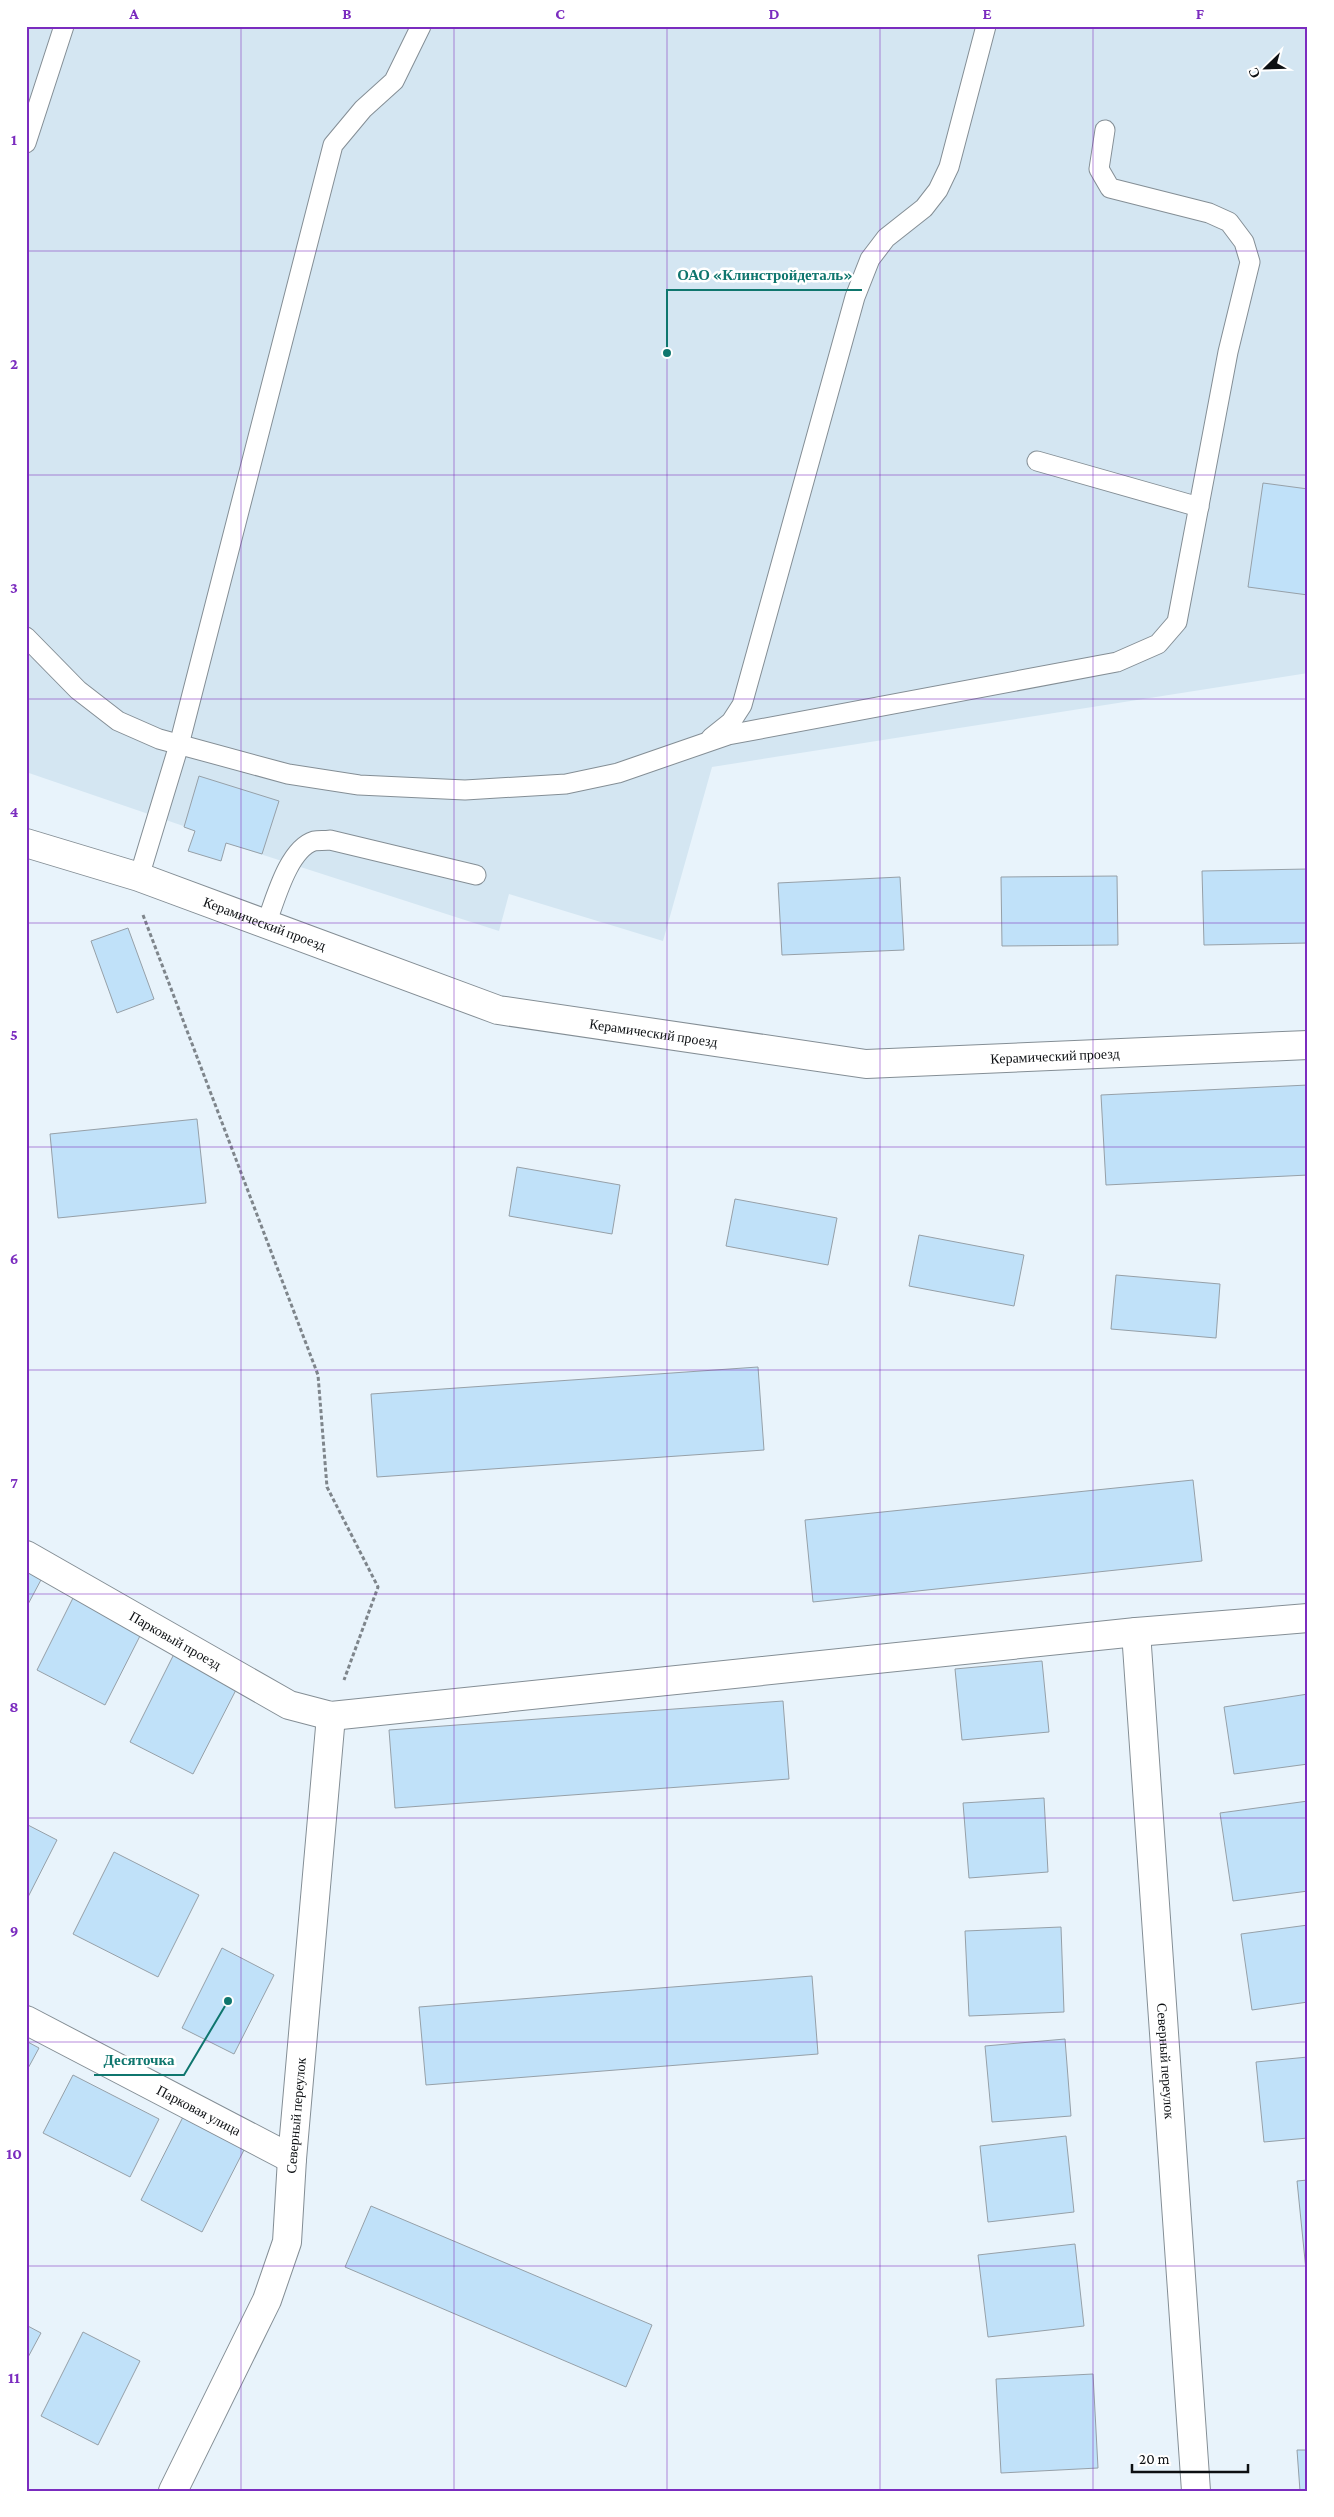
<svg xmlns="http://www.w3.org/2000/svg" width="1334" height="2517" font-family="'Crimson Pro',serif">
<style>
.built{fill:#d4e6f2}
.building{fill:#c0e1f9;stroke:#96a0a8}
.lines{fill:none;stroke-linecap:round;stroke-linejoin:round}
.service-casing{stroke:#848e95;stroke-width:21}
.minor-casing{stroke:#848e95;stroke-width:30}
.path{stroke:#7e858b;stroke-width:3;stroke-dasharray:4 2.5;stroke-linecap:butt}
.service{stroke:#fff;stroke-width:19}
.minor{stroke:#fff;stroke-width:28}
.grid{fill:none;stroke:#7b2cbf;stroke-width:1;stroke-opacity:0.55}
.labels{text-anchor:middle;stroke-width:5;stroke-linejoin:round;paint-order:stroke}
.street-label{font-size:14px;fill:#0d1013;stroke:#fff}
.leader{fill:none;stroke:#0f766e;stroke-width:2}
.callout-dot{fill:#0f766e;stroke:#fff;stroke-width:2}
.callout-label{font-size:15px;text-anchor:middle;font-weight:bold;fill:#0f766e;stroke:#fff;stroke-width:5;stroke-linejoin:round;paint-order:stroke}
.neatline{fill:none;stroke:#7b2cbf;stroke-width:2}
.grid-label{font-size:16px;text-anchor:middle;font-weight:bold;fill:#7b2cbf}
</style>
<rect width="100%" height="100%" fill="#e8f3fb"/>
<polygon class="built" points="26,26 1307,26 1308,673 712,767 663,941 509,894 499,931 226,843 221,861 188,851 195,830 26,772"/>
<g class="building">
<polygon points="1263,483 1308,489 1308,595 1248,587"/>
<polygon points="199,776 279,801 262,854 226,843 221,861 188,851 195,831 184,827"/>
<polygon points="1308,869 1308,943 1204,945 1202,871"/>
<polygon points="1117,876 1118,945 1002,946 1001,877"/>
<polygon points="900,877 904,950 782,955 778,883"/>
<polygon points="128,928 154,999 117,1013 91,941"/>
<polygon points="1308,1085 1308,1175 1106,1185 1101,1095"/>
<polygon points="197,1119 206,1203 58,1218 50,1134"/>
<polygon points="517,1167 620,1185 612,1234 509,1216"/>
<polygon points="735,1199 837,1218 828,1265 726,1246"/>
<polygon points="919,1235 1024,1255 1014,1306 909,1286"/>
<polygon points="1116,1275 1220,1284 1216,1338 1111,1329"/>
<polygon points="758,1367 764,1450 377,1477 371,1394"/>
<polygon points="1193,1480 1202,1561 813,1602 805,1520"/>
<polygon points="26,1570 42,1578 26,1608"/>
<polygon points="73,1598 142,1632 105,1705 37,1670"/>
<polygon points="174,1654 238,1686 193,1774 130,1742"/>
<polygon points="1042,1661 1049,1732 962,1740 955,1669"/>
<polygon points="1308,1694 1308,1764 1234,1774 1224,1707"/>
<polygon points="783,1701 789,1779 395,1808 389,1730"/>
<polygon points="1044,1798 1048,1872 969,1878 963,1803"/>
<polygon points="1308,1801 1308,1891 1233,1901 1220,1813"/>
<polygon points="26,1824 57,1840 26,1901"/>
<polygon points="114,1852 199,1895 158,1977 73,1934"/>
<polygon points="1308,1925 1308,2002 1252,2010 1241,1934"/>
<polygon points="1061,1927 1064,2012 969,2016 965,1931"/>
<polygon points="222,1948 274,1975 234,2054 182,2028"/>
<polygon points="812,1976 818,2054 426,2085 419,2007"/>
<polygon points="1065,2039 1071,2116 992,2122 985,2046"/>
<polygon points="26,2041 39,2048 26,2072"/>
<polygon points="1308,2057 1308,2138 1264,2142 1256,2062"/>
<polygon points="73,2075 159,2119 130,2177 43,2133"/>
<polygon points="183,2117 245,2148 202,2232 141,2200"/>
<polygon points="1066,2136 1074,2212 988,2222 980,2146"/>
<polygon points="1308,2180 1308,2280 1307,2280 1297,2181"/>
<polygon points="371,2206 652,2325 626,2387 345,2267"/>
<polygon points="1075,2244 1084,2326 988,2337 978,2255"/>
<polygon points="26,2325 41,2333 26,2361"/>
<polygon points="83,2332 140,2361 98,2445 41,2416"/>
<polygon points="1093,2374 1098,2468 1001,2473 996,2379"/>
<polygon points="1297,2450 1308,2450 1308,2491 1300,2491"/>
</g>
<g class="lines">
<defs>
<g id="service">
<polyline points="26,143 64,26"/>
<polyline points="1037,461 1199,507"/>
<polyline points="26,637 78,690 118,721 159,739 288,774 359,785 465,790 566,784 618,773 728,735 1117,662 1158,644 1177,622 1228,352 1250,262 1244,242 1229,222 1209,213 1110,188 1099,169 1105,130"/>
<polyline points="711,738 731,722 742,705 855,297 870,259 886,238 924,208 938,190 949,167 986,26"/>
<polyline points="139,877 179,745 333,145 363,109 394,81 421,26"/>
<path d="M266,924C275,901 288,849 314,841C319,840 325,841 330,840L476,875"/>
</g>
<g id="minor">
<path id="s1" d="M26,843L139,877L498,1010L866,1064L1308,1045"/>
<path id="s2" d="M26,1555L289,1705L331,1716L1136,1632L1308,1618"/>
<path id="s3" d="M1136,1632L1196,2491"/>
<path id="s4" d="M26,2020L292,2159"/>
<path id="s5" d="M173,2491L267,2300L287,2242L292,2159L331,1716"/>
</g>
</defs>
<use href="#service" class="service-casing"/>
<use href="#minor" class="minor-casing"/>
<polyline class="path" points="143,915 318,1375 327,1487 378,1587 344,1680"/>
<use href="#service" class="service"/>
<use href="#minor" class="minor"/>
</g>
<path class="grid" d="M241,26V2491M454,26V2491M667,26V2491M880,26V2491M1093,26V2491M26,251H1308M26,475H1308M26,699H1308M26,923H1308M26,1147H1308M26,1370H1308M26,1594H1308M26,1818H1308M26,2042H1308M26,2266H1308"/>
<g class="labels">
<g class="street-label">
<text dy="5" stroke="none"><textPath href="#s1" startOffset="252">Керамический проезд</textPath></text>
<text dy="5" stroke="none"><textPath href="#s1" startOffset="658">Керамический проезд</textPath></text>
<text dy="5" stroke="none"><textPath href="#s1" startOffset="1062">Керамический проезд</textPath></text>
<text dy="5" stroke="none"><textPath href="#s2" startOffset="172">Парковый проезд</textPath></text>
<text dy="5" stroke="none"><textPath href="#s3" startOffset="430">Северный переулок</textPath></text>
<text dy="5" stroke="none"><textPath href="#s4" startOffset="195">Парковая улица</textPath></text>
<text dy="5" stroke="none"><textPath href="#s5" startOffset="401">Северный переулок</textPath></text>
</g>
</g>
<path class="leader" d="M667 353L667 290H862M228 2001L184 2075H94"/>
<g class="callout-dot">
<circle cx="667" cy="353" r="5"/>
<circle cx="228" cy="2001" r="5"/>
</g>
<g class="callout-label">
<text x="765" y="280">ОАО «Клинстройдеталь»</text>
<text x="139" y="2065">Десяточка</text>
</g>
<rect width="1334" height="2517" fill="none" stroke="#ffffff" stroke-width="55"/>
<g transform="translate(1266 68) rotate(247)" stroke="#ffffff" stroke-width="4" paint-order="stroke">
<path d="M0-4L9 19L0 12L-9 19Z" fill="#0d1013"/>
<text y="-8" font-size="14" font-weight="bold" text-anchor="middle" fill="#0d1013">С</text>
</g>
<path d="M1132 2464v8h116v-8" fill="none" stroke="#0d1013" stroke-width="2.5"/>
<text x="1139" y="2464" font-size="15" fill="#0d1013" stroke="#ffffff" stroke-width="4" paint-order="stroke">20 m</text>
<rect x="28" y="28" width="1278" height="2462" class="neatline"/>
<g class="grid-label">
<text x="134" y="19">A</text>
<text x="347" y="19">B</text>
<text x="560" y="19">C</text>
<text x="774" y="19">D</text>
<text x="987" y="19">E</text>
<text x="1200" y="19">F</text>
<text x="14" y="145">1</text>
<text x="14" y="369">2</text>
<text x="14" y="593">3</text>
<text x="14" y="817">4</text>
<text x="14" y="1040">5</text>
<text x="14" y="1264">6</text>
<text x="14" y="1488">7</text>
<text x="14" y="1712">8</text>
<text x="14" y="1936">9</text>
<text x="14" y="2159">10</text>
<text x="14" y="2383">11</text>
</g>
</svg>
